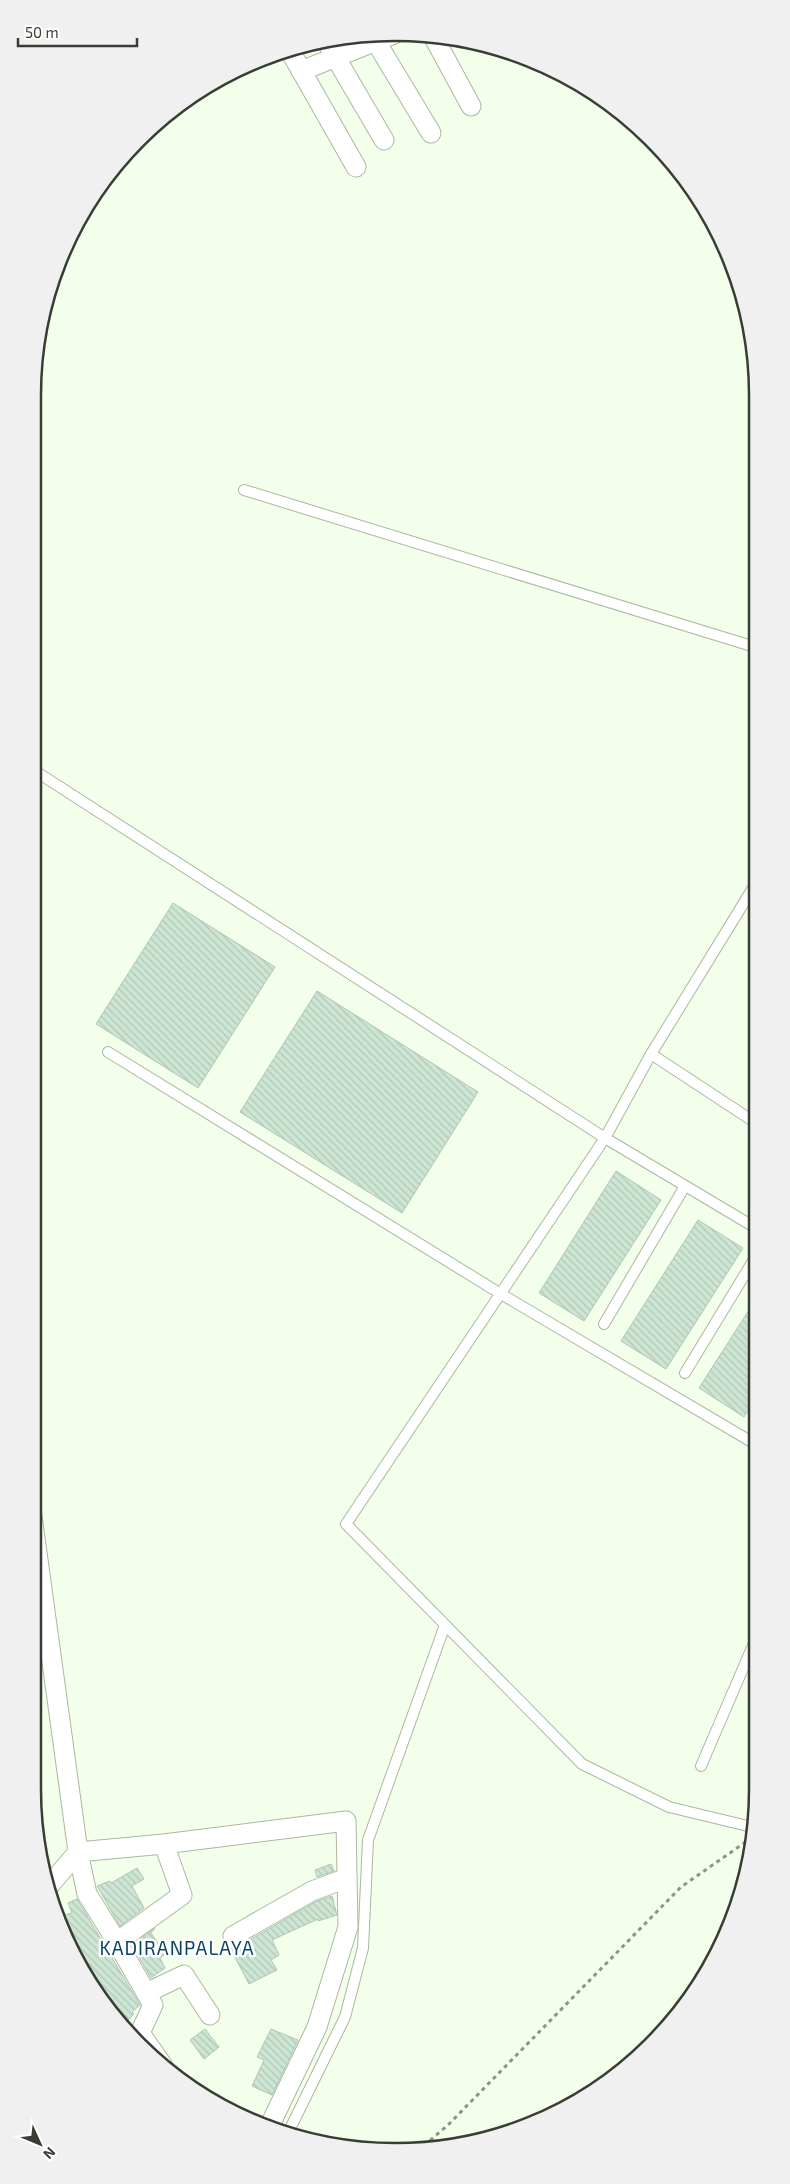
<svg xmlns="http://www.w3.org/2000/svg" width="790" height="2184" font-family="'Exo 2',sans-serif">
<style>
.building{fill:url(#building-back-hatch);stroke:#aec7b5}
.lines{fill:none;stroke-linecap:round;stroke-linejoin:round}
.service-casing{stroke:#abb8a0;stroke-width:12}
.minor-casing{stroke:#abb8a0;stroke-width:21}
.path{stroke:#8d9587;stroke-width:3;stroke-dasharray:4 4;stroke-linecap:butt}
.service{stroke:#fff;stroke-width:10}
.minor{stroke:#fff;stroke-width:19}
.labels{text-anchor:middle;stroke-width:5;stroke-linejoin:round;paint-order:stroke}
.neighbourhood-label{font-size:19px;letter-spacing:1px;fill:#0b4365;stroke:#fff}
.rim{fill:none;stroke:#393e35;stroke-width:2.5}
</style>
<defs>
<pattern id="building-back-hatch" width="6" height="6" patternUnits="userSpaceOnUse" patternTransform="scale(1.25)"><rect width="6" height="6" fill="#cde6d4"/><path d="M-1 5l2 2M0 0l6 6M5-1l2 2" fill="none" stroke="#b1c6b7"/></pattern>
</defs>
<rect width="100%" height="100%" fill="#f3ffea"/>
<g class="building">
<polygon points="173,903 275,967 198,1088 96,1024"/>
<polygon points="317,991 478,1092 402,1213 240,1112"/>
<polygon points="616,1171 661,1200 584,1321 539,1293"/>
<polygon points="698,1220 743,1248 666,1369 621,1341"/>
<polygon points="756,1299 757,1396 744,1417 699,1388"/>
<polygon points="331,1864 334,1871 317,1877 315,1870"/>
<polygon points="137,1868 144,1879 132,1886 144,1908 120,1926 97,1886 110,1881 111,1883"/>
<polygon points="332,1896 337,1915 318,1921 318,1919 272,1940 279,1955 271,1960 277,1970 249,1984 229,1946 239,1946 317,1901"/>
<polygon points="77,1899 140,2005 132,2012 134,2014 122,2026 60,1927 57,1917 72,1913 68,1903"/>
<polygon points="155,1928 151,1933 165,1954 160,1958 165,1968 151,1978 132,1945"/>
<polygon points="205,2029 219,2047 204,2059 190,2040"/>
<polygon points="271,2029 298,2040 272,2095 252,2086 264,2060 257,2057"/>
</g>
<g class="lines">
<defs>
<g id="service">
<polyline points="244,490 755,647"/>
<polyline points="32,769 605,1138 756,1228"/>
<polyline points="108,1052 501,1294 757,1445"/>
<polyline points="651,1054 756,1123"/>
<polyline points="604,1324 685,1186"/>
<polyline points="685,1373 756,1256"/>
<polyline points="750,1441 757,1430"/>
<polyline points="701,1766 757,1636"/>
<polyline points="752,1827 669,1807 582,1764 346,1524 605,1138 651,1054 756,883"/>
<polyline points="289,2131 345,2017 363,1948 368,1840 445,1625"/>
</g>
<g id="minor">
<polyline points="372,35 431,133"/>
<polyline points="433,36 471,106"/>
<polyline points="326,41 384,140"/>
<polyline points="289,49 356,167"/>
<polyline points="301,71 394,34"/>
<polyline points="32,1516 78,1852 48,1887"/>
<polyline points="233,1936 312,1891 347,1878"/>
<polyline points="117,1942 87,1894 78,1852 164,1844 346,1821 348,1927 317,2027 270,2125"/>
<polyline points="146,1993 184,1975 210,2015"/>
<polyline points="140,2033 163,2066"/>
<polyline points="134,2039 140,2033 153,2005 117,1942 182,1895 164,1844"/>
</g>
</defs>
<use href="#service" class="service-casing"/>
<use href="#minor" class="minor-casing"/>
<polyline class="path" points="418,2151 449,2124 681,1887 750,1839"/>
<use href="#service" class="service"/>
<use href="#minor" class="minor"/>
</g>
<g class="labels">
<g class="neighbourhood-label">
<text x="177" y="1955">KADIRANPALAYA</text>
</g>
</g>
<path d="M0 0H790V2184H0ZM395 41H395A354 354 0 0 1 749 395V1789A354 354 0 0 1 395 2143H395A354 354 0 0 1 41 1789V395A354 354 0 0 1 395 41Z" fill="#eff0ef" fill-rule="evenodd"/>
<path class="rim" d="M395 41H395A354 354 0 0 1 749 395V1789A354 354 0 0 1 395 2143H395A354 354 0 0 1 41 1789V395A354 354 0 0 1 395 41Z"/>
<g transform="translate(40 2144) rotate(134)" stroke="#ffffff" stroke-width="4" paint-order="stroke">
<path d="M0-4L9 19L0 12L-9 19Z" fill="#393e35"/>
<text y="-8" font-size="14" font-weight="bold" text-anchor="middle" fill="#393e35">N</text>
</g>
<path d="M18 38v8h119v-8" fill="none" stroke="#393e35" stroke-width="2.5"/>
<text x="25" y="38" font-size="15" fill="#393e35" stroke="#ffffff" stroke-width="4" paint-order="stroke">50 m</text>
</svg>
